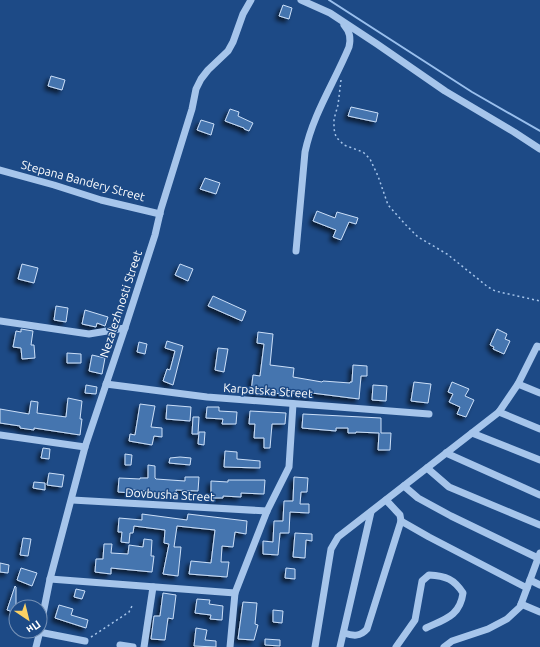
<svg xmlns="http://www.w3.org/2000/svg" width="540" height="647" font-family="Ubuntu,sans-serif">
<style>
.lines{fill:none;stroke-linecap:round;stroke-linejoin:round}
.stream{stroke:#99bfed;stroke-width:2}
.building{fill:#4574af;stroke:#cbdff8;filter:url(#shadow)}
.path{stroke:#a6c5eb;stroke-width:1.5;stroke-dasharray:2 3;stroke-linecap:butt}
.minor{stroke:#a6c5eb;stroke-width:7}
.labels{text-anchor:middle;stroke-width:3;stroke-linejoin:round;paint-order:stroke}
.street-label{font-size:12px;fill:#fff;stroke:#1d4a86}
</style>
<defs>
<filter id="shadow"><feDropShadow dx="-3.5" dy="3.5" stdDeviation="2" flood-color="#0009"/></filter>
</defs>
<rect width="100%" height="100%" fill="#1d4a86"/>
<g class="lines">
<polyline class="stream" points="329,0 472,92 540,131"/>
</g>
<g class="building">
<polygon points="283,5 292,8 289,19 279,16"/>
<polygon points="51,76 65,80 62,90 48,86"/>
<polygon points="351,107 378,113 376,122 348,116"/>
<polygon points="230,109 239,112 238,116 253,123 249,131 244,129 244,128 225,121"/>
<polygon points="201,120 214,124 211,135 197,130"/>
<polygon points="205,178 220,183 216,194 200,189"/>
<polygon points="317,211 335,218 337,212 358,218 356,224 349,222 341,240 333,237 336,230 313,221"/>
<polygon points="22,264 38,268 34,283 18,279"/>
<polygon points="180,264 193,269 188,281 175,275"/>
<polygon points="213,296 246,311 242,321 208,306"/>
<polygon points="56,306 68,308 66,322 54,320"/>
<polygon points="85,310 108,317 105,326 97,323 96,327 82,324"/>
<polygon points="21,329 33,331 31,345 34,345 35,358 22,359 21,348 13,347 16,331 21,332"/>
<polygon points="497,329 507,334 505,339 510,341 504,354 493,349 494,347 490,345"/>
<polygon points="258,332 273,334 270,365 294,368 293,377 322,382 323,381 350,383 350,382 352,382 353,365 367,366 367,376 361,376 359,399 312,393 311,396 287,392 286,394 251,392 253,375 260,376 264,344 257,343"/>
<polygon points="167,341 183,346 173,385 163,381 167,369 170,370 175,351 165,348"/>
<polygon points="139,342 147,344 145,354 137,352"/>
<polygon points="218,348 228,349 224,372 215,370"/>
<polygon points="67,353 81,354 81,363 67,363"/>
<polygon points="92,355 105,358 102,374 89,371"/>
<polygon points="414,382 431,384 428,403 411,401"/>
<polygon points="452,382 469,389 465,396 474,400 466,417 457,414 460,407 449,402 453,394 448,392"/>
<polygon points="86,385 97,387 96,394 85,393"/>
<polygon points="373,385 387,386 386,401 372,400"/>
<polygon points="68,398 82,401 80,419 82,419 80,435 34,428 34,430 20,428 20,426 0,423 0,409 29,414 31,401 38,402 37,413 66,417"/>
<polygon points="140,404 155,406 151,427 162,428 162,437 154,436 152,445 129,441 130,434 135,435"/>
<polygon points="167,405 191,407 190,421 166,419"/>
<polygon points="207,407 219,407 219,411 237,412 236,424 222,424 223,419 206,418"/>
<polygon points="250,411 286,413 285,424 272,424 270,448 264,448 264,438 254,438 255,424 249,424"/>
<polygon points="303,414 381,418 381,433 391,433 390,450 378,450 379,433 356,432 356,433 348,433 348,428 336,428 336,431 302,428"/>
<polygon points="193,417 199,417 198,434 192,434"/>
<polygon points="199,432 205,432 204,445 198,444"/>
<polygon points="43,448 50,449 49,459 41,458"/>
<polygon points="225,451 237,452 237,459 260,461 260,468 224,467"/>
<polygon points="125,454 132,455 131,465 125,465"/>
<polygon points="180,457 191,458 190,465 169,463 170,458"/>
<polygon points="148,465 155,466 155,478 156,479 185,481 185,477 199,477 198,491 176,490 176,494 148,492 148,491 133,490 133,493 118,492 119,478 140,479 140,478 148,478"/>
<polygon points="49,473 64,475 62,487 47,485"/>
<polygon points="294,477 308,478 307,492 301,492 300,504 309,504 309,513 290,512 289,533 280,533 278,555 263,554 263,541 273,542 274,521 283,521 284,501 293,501"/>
<polygon points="228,480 265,480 264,494 241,493 241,497 223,496 223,498 211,498 211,481 228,482"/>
<polygon points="34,482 45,483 45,490 33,488"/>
<polygon points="142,514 187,520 188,514 247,521 246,534 235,532 233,547 222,546 221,562 229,562 227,577 189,574 191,561 211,563 215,530 177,526 174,547 181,547 178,576 163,574 169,544 164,543 165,530 134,526 133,533 130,533 129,543 121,542 122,532 118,532 119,518 142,520"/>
<polygon points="295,533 312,534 312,541 306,540 305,558 293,557"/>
<polygon points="23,538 31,539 28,556 20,555"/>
<polygon points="144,539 152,540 151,556 154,556 152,572 111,568 111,574 95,572 96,559 103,559 104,544 112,544 111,553 128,554 129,545 143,547"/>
<polygon points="0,563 9,565 8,573 0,572"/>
<polygon points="21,568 37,573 32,586 17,580"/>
<polygon points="286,568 295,569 295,579 285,578"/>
<polygon points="15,586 16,587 16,613 7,610"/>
<polygon points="76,589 85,591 82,599 74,597"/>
<polygon points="163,593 176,595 173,619 168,618 165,640 151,639 154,616 160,616"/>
<polygon points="197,599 210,600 209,604 223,606 222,620 210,619 211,615 195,613"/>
<polygon points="243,602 257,603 255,624 258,625 254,640 238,639"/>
<polygon points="59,605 73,609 71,615 88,620 86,628 55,618"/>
<polygon points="273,610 283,611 282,623 273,622"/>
<polygon points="196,628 207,630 205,640 216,641 216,647 194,646"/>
<polygon points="265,639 280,640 280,646 265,645"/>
</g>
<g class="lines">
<g class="path">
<polyline points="341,80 338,105 334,119 334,129 336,137 344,145 363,152 370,159 378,176 388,205 406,225 418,237 447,254 488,287 495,291 540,301"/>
<polyline points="91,637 129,612 133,604"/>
</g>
<g class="minor">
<polyline points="301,0 330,13 377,44 445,91 514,132 540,149"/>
<polyline points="0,170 54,185 101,200 160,214"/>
<path d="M296,251L305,152C313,114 334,83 349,47C351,38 350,32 344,25"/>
<polyline points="0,321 89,334 125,328"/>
<polyline points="106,384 207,397 429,414"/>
<polyline points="518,384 540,393"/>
<polyline points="499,412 540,429"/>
<polyline points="472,433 540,460"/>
<polyline points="0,435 85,447"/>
<polyline points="446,453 540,495"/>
<polyline points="427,468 449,487 540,525"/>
<polyline points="404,486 418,498 451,516 540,559"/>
<polyline points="72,500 267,511"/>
<polyline points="401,521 429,537 527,588"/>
<polyline points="50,579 235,593"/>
<polyline points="530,580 540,585"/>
<polyline points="521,604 540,612"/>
<polyline points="40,629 50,579 85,447 125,328 155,235 161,209 192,109 196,89 201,79 208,70 228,51 233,42 243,14 251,0"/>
<polyline points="39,632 85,641"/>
<path d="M344,633C353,636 360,637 367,629L401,521L400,515L386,500"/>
<polyline points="120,645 133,647"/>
<polyline points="36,647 40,631"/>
<polyline points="144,647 153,587"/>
<polyline points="230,647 235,593 267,511 289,467 293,404"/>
<polyline points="315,647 331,549 338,537 499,412 518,384 537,346 540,347"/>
<polyline points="340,647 371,512"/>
<path d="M396,647L415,620L422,581L429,575C446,576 454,579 463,593C460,616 445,619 426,628"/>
<polyline points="444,647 452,641 488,629 507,619 520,607 540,553"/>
</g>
</g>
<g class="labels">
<g class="street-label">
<text transform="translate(83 181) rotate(15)" y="4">Stepana Bandery Street</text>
<text transform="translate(121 304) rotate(-72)" y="4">Nezalezhnosti Street</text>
<text transform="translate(268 391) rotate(4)" y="4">Karpatska Street</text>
<text transform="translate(170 495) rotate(3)" y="4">Dovbusha Street</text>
</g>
</g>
<g transform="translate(28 619) rotate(145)"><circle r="19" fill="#1d4a86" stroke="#7792b6"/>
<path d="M0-3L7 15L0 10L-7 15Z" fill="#fad064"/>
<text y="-6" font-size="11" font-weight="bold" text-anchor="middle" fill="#ffffff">Пн</text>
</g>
</svg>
